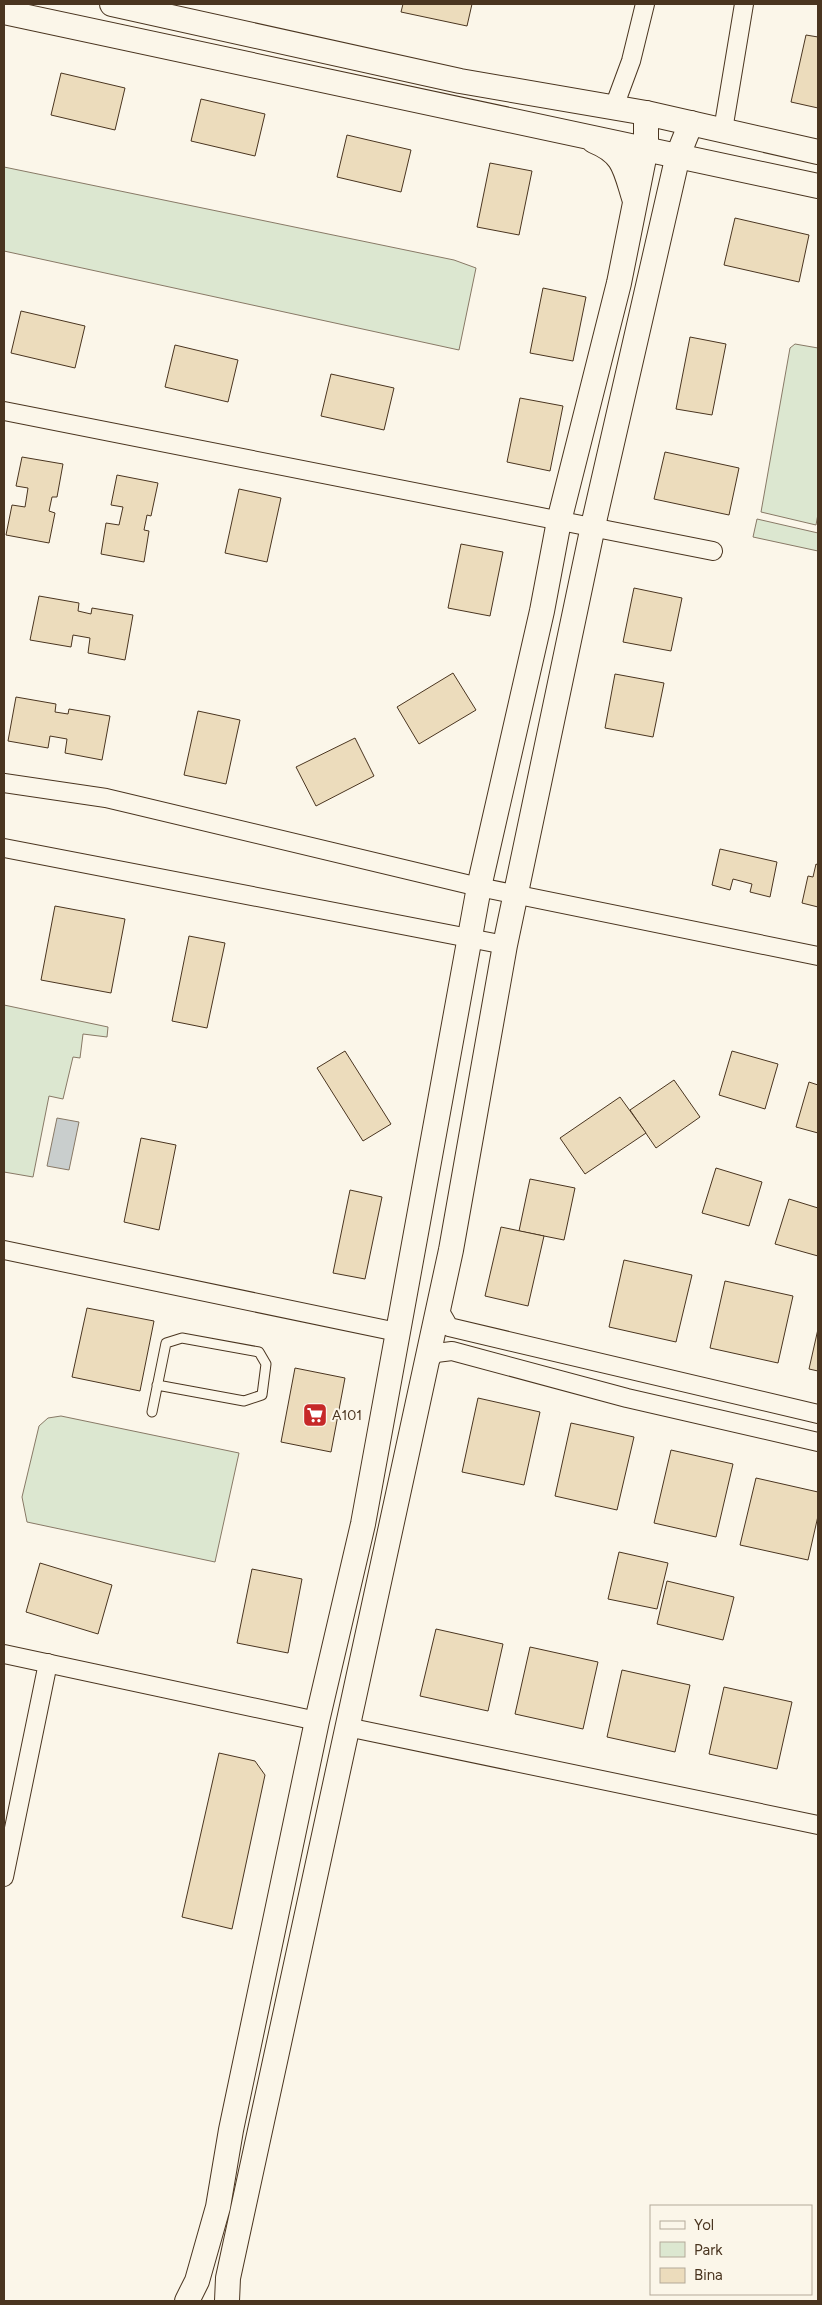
<svg xmlns="http://www.w3.org/2000/svg" width="822" height="2305" font-family="Figtree,sans-serif">
<style>
.green{fill:#dce7d0;stroke:#887966}
.water{fill:#c9cecd;stroke:#887966}
.building{fill:#ecdcbc;stroke:#4a3520}
.lines{fill:none;stroke-linecap:round;stroke-linejoin:round}
.service-casing{stroke:#4a3520;stroke-width:11}
.minor-casing{stroke:#4a3520;stroke-width:20}
.secondary-casing{stroke:#4a3520;stroke-width:26}
.service{stroke:#fbf6e9;stroke-width:9}
.minor{stroke:#fbf6e9;stroke-width:18}
.secondary{stroke:#fbf6e9;stroke-width:24}
.labels{text-anchor:middle;stroke-width:4;stroke-linejoin:round;paint-order:stroke}
.poi-label{font-size:14px;fill:#4a3520;stroke:#fbf6e9;text-anchor:start}
</style>
<rect width="100%" height="100%" fill="#fbf6e9"/>
<g class="green">
<polygon points="4,167 454,260 476,268 459,350 4,251"/>
<polygon points="795,344 818,348 818,514 816,525 761,512 790,348"/>
<polygon points="757,519 818,533 818,551 753,537"/>
<polygon points="4,1005 108,1027 107,1037 83,1034 80,1058 73,1057 63,1099 49,1096 33,1177 4,1172"/>
<polygon points="61,1416 239,1453 215,1562 27,1522 22,1497 39,1426 48,1418"/>
</g>
<polygon class="water" points="57,1118 79,1122 69,1170 47,1166"/>
<g class="building">
<polygon points="403,4 472,4 467,26 401,12"/>
<polygon points="806,35 818,37 818,108 791,102"/>
<polygon points="61,73 125,88 115,130 51,115"/>
<polygon points="201,99 265,114 255,156 191,141"/>
<polygon points="347,135 411,150 401,192 337,177"/>
<polygon points="490,163 532,171 519,235 477,227"/>
<polygon points="735,218 809,235 799,282 724,265"/>
<polygon points="543,288 586,297 573,361 530,353"/>
<polygon points="21,311 85,326 75,368 11,353"/>
<polygon points="690,337 726,344 712,415 676,409"/>
<polygon points="175,345 238,360 228,402 165,387"/>
<polygon points="331,374 394,388 384,430 321,416"/>
<polygon points="520,398 563,406 550,471 507,462"/>
<polygon points="665,452 739,468 729,515 654,499"/>
<polygon points="22,457 63,464 57,497 52,497 49,511 55,513 49,543 6,535 12,505 25,507 28,488 16,486"/>
<polygon points="117,475 158,483 151,516 147,515 144,530 149,531 144,562 101,554 106,523 119,525 123,507 111,505"/>
<polygon points="239,489 281,498 267,562 225,553"/>
<polygon points="461,544 503,552 490,616 448,608"/>
<polygon points="634,588 682,598 671,651 623,642"/>
<polygon points="39,596 79,603 78,611 91,614 92,608 133,615 125,660 88,653 90,638 73,635 71,647 30,640"/>
<polygon points="453,673 476,710 419,744 397,707"/>
<polygon points="615,674 664,683 653,737 605,728"/>
<polygon points="16,697 56,704 55,712 68,714 69,709 110,716 102,760 65,753 67,739 50,736 48,748 8,741"/>
<polygon points="198,711 240,720 226,784 184,775"/>
<polygon points="355,738 374,776 316,806 296,767"/>
<polygon points="720,849 777,862 770,897 750,892 752,884 733,879 730,890 712,885"/>
<polygon points="816,864 818,865 818,907 802,903 808,876 813,877"/>
<polygon points="55,906 125,919 111,993 41,980"/>
<polygon points="189,936 225,943 207,1028 172,1021"/>
<polygon points="345,1051 391,1124 363,1141 317,1068"/>
<polygon points="732,1051 778,1064 765,1109 719,1095"/>
<polygon points="674,1080 700,1117 656,1148 630,1110"/>
<polygon points="809,1082 818,1085 818,1133 796,1127"/>
<polygon points="620,1097 646,1133 585,1174 560,1138"/>
<polygon points="141,1138 176,1145 159,1230 124,1222"/>
<polygon points="716,1168 762,1182 749,1226 702,1213"/>
<polygon points="530,1179 575,1188 564,1240 519,1231"/>
<polygon points="350,1190 382,1197 365,1279 333,1273"/>
<polygon points="789,1199 818,1208 818,1256 775,1244"/>
<polygon points="501,1227 544,1236 528,1306 485,1296"/>
<polygon points="624,1260 692,1275 676,1342 609,1327"/>
<polygon points="725,1281 793,1296 778,1363 710,1348"/>
<polygon points="87,1308 154,1321 140,1391 72,1377"/>
<polygon points="818,1329 818,1371 809,1369"/>
<polygon points="295,1368 345,1378 331,1452 281,1442"/>
<polygon points="478,1398 540,1412 524,1485 462,1472"/>
<polygon points="571,1423 634,1437 617,1510 555,1496"/>
<polygon points="671,1450 733,1464 716,1537 654,1523"/>
<polygon points="756,1478 818,1492 818,1516 808,1560 740,1545"/>
<polygon points="619,1552 668,1563 657,1609 608,1599"/>
<polygon points="40,1563 112,1585 98,1634 26,1612"/>
<polygon points="252,1569 302,1579 288,1653 237,1643"/>
<polygon points="667,1581 734,1597 723,1640 657,1624"/>
<polygon points="436,1629 503,1644 488,1711 420,1696"/>
<polygon points="530,1647 598,1662 583,1729 515,1714"/>
<polygon points="622,1670 690,1685 675,1752 607,1737"/>
<polygon points="724,1687 792,1702 777,1769 709,1754"/>
<polygon points="219,1753 255,1761 265,1775 232,1929 182,1917"/>
</g>
<g class="lines">
<defs>
<polyline id="service" points="152,1412 166,1343 182,1338 259,1352 266,1364 262,1395 244,1401 157,1385"/>
<g id="minor">
<polyline points="614,107 631,61 645,4"/>
<polyline points="723,130 744,4"/>
<polyline points="4,411 713,551"/>
<polyline points="4,783 106,798 479,887 818,956"/>
<polyline points="4,848 505,945"/>
<polyline points="4,1250 397,1332"/>
<polyline points="438,1308 449,1327 818,1414"/>
<polyline points="426,1363 436,1353 452,1351 627,1398 818,1442"/>
<polyline points="4,1654 317,1721"/>
<polyline points="347,1727 818,1825"/>
<polyline points="4,1877 48,1663"/>
</g>
<g id="secondary">
<polyline points="112,4 460,81 646,113 818,152"/>
<polyline points="4,12 818,186"/>
<path d="M594,141C624,153 625,169 634,198"/>
<polyline points="187,2301 197,2281 218,2207 231,2130 317,1721 363,1524 479,887 542,611 559,521 619,283 646,148 646,113"/>
<polyline points="227,2301 228,2278 451,1250 505,945 593,526 678,155 691,123"/>
</g>
</defs>
<use href="#service" class="service-casing"/>
<use href="#minor" class="minor-casing"/>
<use href="#secondary" class="secondary-casing"/>
<use href="#service" class="service"/>
<use href="#minor" class="minor"/>
<use href="#secondary" class="secondary"/>
</g>
<defs>
<symbol id="supermarket-square" viewBox="-11 -11 22 22"><rect x="-9" y="-9" width="18" height="18" rx="4" fill="#c62828" stroke="#fbf6e9"/><path d="M-6-5.5h2.5l.6 2H6L4.5 2H-2.5L-4.4-4H-6ZM-1.5 3.2a1.3 1.3 0 1 0 .1 0ZM3 3.2a1.3 1.3 0 1 0 .1 0Z" fill="#fff"/></symbol>
</defs>
<g fill-rule="evenodd">
<use href="#supermarket-square" x="301" y="1401" width="28" height="28"/>
</g>
<g class="labels">
<g class="poi-label">
<text x="332" y="1420">A101</text>
</g>
</g>
<rect width="822" height="2305" fill="none" stroke="#4a3520" stroke-width="10"/>
<rect x="650" y="2205" width="162" height="90" fill="#fbf6e9" stroke="#b4a999"/>
<rect x="660" y="2221" width="25" height="8" fill="#fbf6e9" stroke="#b4a999"/>
<text x="694" y="2230" font-size="15" fill="#4a3520">Yol</text>
<rect x="660" y="2242" width="25" height="15" fill="#dce7d0" stroke="#b4a999"/>
<text x="694" y="2255" font-size="15" fill="#4a3520">Park</text>
<rect x="660" y="2268" width="25" height="15" fill="#ecdcbc" stroke="#b4a999"/>
<text x="694" y="2280" font-size="15" fill="#4a3520">Bina</text>
</svg>
